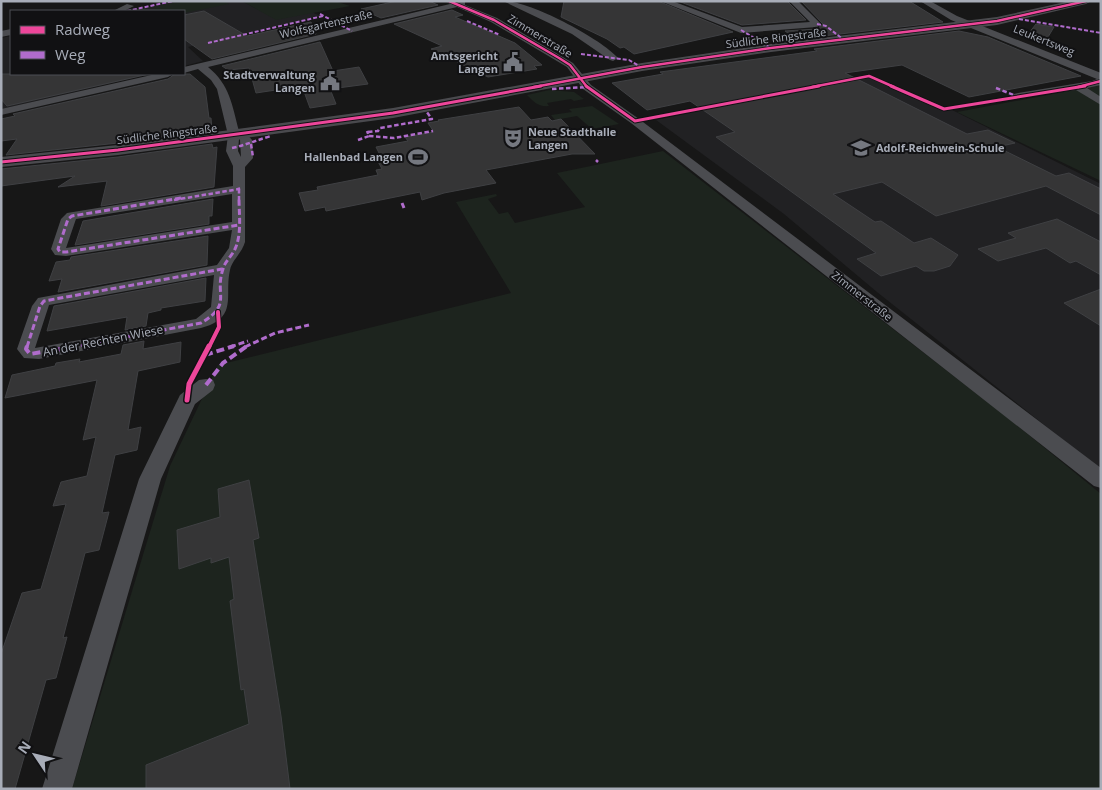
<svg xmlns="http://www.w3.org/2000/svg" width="1102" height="790" font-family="'Open Sans',sans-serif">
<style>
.built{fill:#212123}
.green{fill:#1d241e}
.building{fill:#353536;stroke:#3f4043}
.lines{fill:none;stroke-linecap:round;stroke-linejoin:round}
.minor{fill:#4b4c50;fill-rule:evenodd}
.secondary{fill:#4a4a4e;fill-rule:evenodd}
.quiet-far3{stroke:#b06ccc;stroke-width:2;stroke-dasharray:4 2;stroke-linecap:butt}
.quiet-far2{stroke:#b06ccc;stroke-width:2.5;stroke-dasharray:4.5 2.5;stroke-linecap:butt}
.quiet-far1{stroke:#b06ccc;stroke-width:3;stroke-dasharray:6 3;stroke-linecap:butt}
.quiet{stroke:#b06ccc;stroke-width:4;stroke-dasharray:8 4;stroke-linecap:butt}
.cycleway-far3-casing{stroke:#111113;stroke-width:4}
.cycleway-far2-casing{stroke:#111113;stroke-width:5}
.cycleway-far1-casing{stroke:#111113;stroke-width:6}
.cycleway-casing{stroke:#111113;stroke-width:8}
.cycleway-far3{stroke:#ed469a;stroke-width:2.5}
.cycleway-far2{stroke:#ed469a;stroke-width:3}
.cycleway-far1{stroke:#ed469a;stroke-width:4}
.cycleway{stroke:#ed469a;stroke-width:5}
.labels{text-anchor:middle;stroke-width:4;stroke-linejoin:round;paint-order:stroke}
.far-street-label{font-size:11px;fill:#a8adb8;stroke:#111113}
.far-poi-label{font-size:11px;font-weight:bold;fill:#a8adb8;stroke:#111113;text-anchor:end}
.street-label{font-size:12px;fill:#a8adb8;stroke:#111113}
</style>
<rect width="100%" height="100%" fill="#171717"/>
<g class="built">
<polygon points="175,1 242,1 276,19 311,12 321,16 188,47 203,61 184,66 184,11 131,11"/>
<polygon points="11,36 11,74 151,74 1,109 1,38"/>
<polygon points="868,76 943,111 950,109 1101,184 1101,470 877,292 784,214 656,120"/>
</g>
<g class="green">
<polygon points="184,1 224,1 229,4 184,13 184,11 159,11 153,7"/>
<polygon points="242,1 335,1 350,6 276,20"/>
<polygon points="1101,85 1101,181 957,112"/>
<path d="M549,90L574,92L584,99L574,101L571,99L547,103L549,106C538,107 534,102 527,95Z"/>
<polygon points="592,106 619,124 592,129 577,116 555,120 551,115 572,112 569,109"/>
<polygon points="663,151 1013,422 1101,494 1101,789 72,789 170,466 218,365 511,293 456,202 496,194 497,196 488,199 499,214 508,212 515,223 585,207 557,173"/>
</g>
<g class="building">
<polygon points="397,1 429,1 438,5 381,18 361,9"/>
<polygon points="564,1 658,1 733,32 634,54 624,47 620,48 607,39 561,17"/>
<polygon points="678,1 787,1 806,20 742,25"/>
<polygon points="801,1 909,1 943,22 797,39 785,31 817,29 823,24"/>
<polygon points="452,10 463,15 455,17 515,43 542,65 534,66 537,69 488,77 431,49 442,46 394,24"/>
<polygon points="204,11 247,36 311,22 316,34 212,59 184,39 184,15"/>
<polygon points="1036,24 1054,27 1045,42 1025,38"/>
<polygon points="959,31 988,37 1081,76 969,97 902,65 845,73 967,134 988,130 1015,143 997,147 1056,176 1069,173 1101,189 1101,215 1046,186 936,216 882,182 833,194 875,222 881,221 914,243 931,238 958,255 950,266 934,271 924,271 916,266 881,276 857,259 876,253 716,137 735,132 690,101 647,110 612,83 663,74 660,72 817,51 814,49"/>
<polygon points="320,42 333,71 359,67 368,84 330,89 336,104 310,108 302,86 256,93 249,68 228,70 222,66"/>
<polygon points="1,74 149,74 7,106 1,99"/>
<polygon points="175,74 190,74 205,87 209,118 211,118 212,130 118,143 6,155 17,139 1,141 1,119 15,116 13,114 168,79"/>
<polygon points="519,107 531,120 548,117 552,121 561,119 595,154 572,154 486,170 496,183 444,193 422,200 420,192 326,211 325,207 305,211 299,193 318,190 317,187 378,175 376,170 382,169 375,156 380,155 376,147 408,141 405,137 434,132 428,123 439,121 438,120"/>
<polygon points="212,144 213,148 217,147 214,187 101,206 107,181 58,187 75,176 1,186 1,169 118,157"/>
<polygon points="213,199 212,216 209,216 209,224 75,245 83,221"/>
<polygon points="1057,219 1101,242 1101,275 1076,261 1070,263 1046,248 998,261 978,249 1016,238 1008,233"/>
<polygon points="208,236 207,265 58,292 62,279 49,281 56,262 70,260 71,257"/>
<polygon points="206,278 205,301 161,308 161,310 148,313 146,326 125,330 127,317 47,331 54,306"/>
<polygon points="1101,289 1101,326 1064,303"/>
<polygon points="144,341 143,349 181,342 180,362 138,371 128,430 141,427 137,450 115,455 102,513 109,512 99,550 85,553 63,638 67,637 56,678 46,680 15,789 1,789 1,654 22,593 41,589 66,504 53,506 61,482 87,476 96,437 83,440 97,380 5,398 12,375 55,366 56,363 80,359 79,362 121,354 123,345"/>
<polygon points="249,480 259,538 253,540 281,716 290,789 146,789 146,765 249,724 244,689 241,690 230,601 234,599 229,557 211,563 211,558 179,569 177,530 220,517 218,489"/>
</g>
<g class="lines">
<g class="minor">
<path d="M445,1L465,2V5L497,18L573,63L591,85L639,119L1101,468V488L1094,486L631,123L583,89L567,67L491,22L457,7L208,67C230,85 232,105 239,131L245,132L252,140L253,158L245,167V242C242,253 232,260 230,270C224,296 239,318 201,328L39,359L24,358L17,349L32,306L38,298L217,265L229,248L232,230L66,256L55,255L51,249L61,219L67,213L233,186V166L226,151L228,135L217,89L211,80L198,69L184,73V67L450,4ZM239,139L240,140L241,157L238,151ZM232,194V222L66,248L76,219ZM214,275L211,307L196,319L35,348L49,305Z"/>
<path d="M503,1C530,1 600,38 618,58L613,61L610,60L572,34Z"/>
<polygon points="660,1 672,1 742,27 810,22 789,1 798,1 821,24 817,27 741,33"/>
<polygon points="920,1 930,1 957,16 1101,73 1101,85 1087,88 1101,97 1101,105 1076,90 1014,98 1013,96 1014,94 1018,93 1092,81 1097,79 951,20"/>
<polygon points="127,4 134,6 124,11 113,11"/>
<polygon points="11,29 11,35 1,37 1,31"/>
<polygon points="156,74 173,74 168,77 1,115 1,109"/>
<polygon points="206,379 213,380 215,385 213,390 195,404 161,479 72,789 42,789 139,479 180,395 199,380"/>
</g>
<polygon class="secondary" points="1070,1 1091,1 1086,4 997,25 771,52 642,71 393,118 118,155 1,167 1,157 118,145 393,108 642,63 771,44 997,17"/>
<g class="quiet-far3">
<polyline points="127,11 173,1"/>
<polyline points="320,14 352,31"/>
<polyline points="1019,19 1101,33"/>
<polyline points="467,21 500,35"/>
<polyline points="817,24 826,26 844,40"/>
<polyline points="741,30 769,47"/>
<polyline points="208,43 323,16"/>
<polyline points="581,54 629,60 641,67"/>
</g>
<g class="quiet-far2">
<polyline points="996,88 1016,96"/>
<polyline points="552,89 587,87"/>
<polyline points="368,132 378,131 380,128 432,119 426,111"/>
<polyline points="369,136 394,138 433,131"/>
<polyline points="358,140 369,136 367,131"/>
<polyline points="251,144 253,157"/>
<path d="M232,148C246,145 257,140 271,136"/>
<polyline points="596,160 598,162"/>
<polyline points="239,189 239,200"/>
<polyline points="174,200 239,189 238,185"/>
</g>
<g class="quiet-far1">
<polyline points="181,198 72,216 68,219 58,249 60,252 66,252 239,225"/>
<polyline points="402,203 404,208"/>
<polyline points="27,347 40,306 44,301 222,269"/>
<path d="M72,347L201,323C233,304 214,295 223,269C225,261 232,256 235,249C242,234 239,214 239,198"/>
<polyline points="230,347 248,341"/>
<polyline points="245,347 275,333 309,325"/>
</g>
<g class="quiet">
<polyline points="27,346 26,349 30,354 79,346"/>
<polyline points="205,355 234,346"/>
<polyline points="206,385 223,363 247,346"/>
</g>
<defs>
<g id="cycleway-far3">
<polyline points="449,1 494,20 559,58 570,65 587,87"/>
<polyline points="534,87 642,67 771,48 997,21 1086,1"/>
<polyline points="812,87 869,76 894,87"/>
<polyline points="1078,87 1101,81"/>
</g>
<g id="cycleway-far2">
<polyline points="586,86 635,121 819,86"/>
<polyline points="891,86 944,109 1085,86"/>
<polyline points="1,162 118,150 393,113 541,86"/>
</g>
<polyline id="cycleway-far1" points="209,347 219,327 218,312"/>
<polyline id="cycleway" points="187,400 189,384 209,346"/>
</defs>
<use href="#cycleway-far3" class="cycleway-far3-casing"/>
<use href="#cycleway-far2" class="cycleway-far2-casing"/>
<use href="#cycleway-far1" class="cycleway-far1-casing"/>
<use href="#cycleway" class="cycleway-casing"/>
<use href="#cycleway-far3" class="cycleway-far3"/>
<use href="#cycleway-far2" class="cycleway-far2"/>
<use href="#cycleway-far1" class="cycleway-far1"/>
<use href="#cycleway" class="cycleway"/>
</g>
<defs>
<symbol id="civic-bare" viewBox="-9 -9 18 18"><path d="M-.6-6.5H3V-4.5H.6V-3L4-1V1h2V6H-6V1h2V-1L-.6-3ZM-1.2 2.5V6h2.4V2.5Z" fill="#757880" stroke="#111113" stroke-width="2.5" paint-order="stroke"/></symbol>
<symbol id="theatre-bare" viewBox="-9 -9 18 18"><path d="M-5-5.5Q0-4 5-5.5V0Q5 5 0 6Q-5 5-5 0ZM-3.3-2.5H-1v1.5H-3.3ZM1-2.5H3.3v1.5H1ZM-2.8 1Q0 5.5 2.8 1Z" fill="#757880" stroke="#111113" stroke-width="2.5" paint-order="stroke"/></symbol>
<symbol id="school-bare" viewBox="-9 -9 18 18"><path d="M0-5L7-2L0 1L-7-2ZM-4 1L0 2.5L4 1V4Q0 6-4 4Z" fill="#757880" stroke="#111113" stroke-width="2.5" paint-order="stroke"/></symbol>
<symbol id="stadium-bare" viewBox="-9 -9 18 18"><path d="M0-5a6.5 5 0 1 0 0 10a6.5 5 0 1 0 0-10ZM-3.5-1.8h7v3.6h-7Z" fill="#757880" stroke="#111113" stroke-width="2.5" paint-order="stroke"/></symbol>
</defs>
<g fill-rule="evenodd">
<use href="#civic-bare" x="499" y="48" width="28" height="28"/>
<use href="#civic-bare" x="316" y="67" width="28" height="28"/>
<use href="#theatre-bare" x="499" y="124" width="28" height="28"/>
<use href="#school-bare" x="847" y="134" width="28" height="28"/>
<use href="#stadium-bare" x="404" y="143" width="28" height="28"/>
</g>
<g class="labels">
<g class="far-street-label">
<text transform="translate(326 24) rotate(-13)" y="4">Wolfsgartenstraße</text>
<text transform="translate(540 36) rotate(31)" y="4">Zimmerstraße</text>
<text transform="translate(776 38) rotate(-7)" y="4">Südliche Ringstraße</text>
<text transform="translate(1044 40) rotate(22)" y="4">Leukertsweg</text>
<text transform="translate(167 134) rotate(-7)" y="4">Südliche Ringstraße</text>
<text transform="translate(862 296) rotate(38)" y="4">Zimmerstraße</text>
</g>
<g class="far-poi-label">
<text x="498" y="60">Amtsgericht<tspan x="498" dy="13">Langen</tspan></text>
<text x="315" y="79">Stadtverwaltung<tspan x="315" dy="13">Langen</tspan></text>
<text x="528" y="136" text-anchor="start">Neue Stadthalle<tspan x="528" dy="13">Langen</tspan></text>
<text x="876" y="152" text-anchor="start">Adolf-Reichwein-Schule</text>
<text x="403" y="161">Hallenbad Langen</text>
</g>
<g class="street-label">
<text transform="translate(103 341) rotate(-11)" y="4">An der Rechten Wiese</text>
</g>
</g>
<rect width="1102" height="790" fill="none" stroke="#a8adb8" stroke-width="5"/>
<rect x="10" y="10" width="175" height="65" fill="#111113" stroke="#4d4f55"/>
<rect x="20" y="26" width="25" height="8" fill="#ed469a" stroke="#4d4f55"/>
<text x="55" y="35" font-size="15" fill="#a8adb8">Radweg</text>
<rect x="20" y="51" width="25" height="8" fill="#b06ccc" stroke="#4d4f55"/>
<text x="55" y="60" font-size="15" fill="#a8adb8">Weg</text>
<g transform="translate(35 755) rotate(305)" stroke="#111113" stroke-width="4" paint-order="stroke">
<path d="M0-4L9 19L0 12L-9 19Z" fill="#a8adb8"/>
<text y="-8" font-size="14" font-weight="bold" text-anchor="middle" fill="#a8adb8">N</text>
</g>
</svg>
